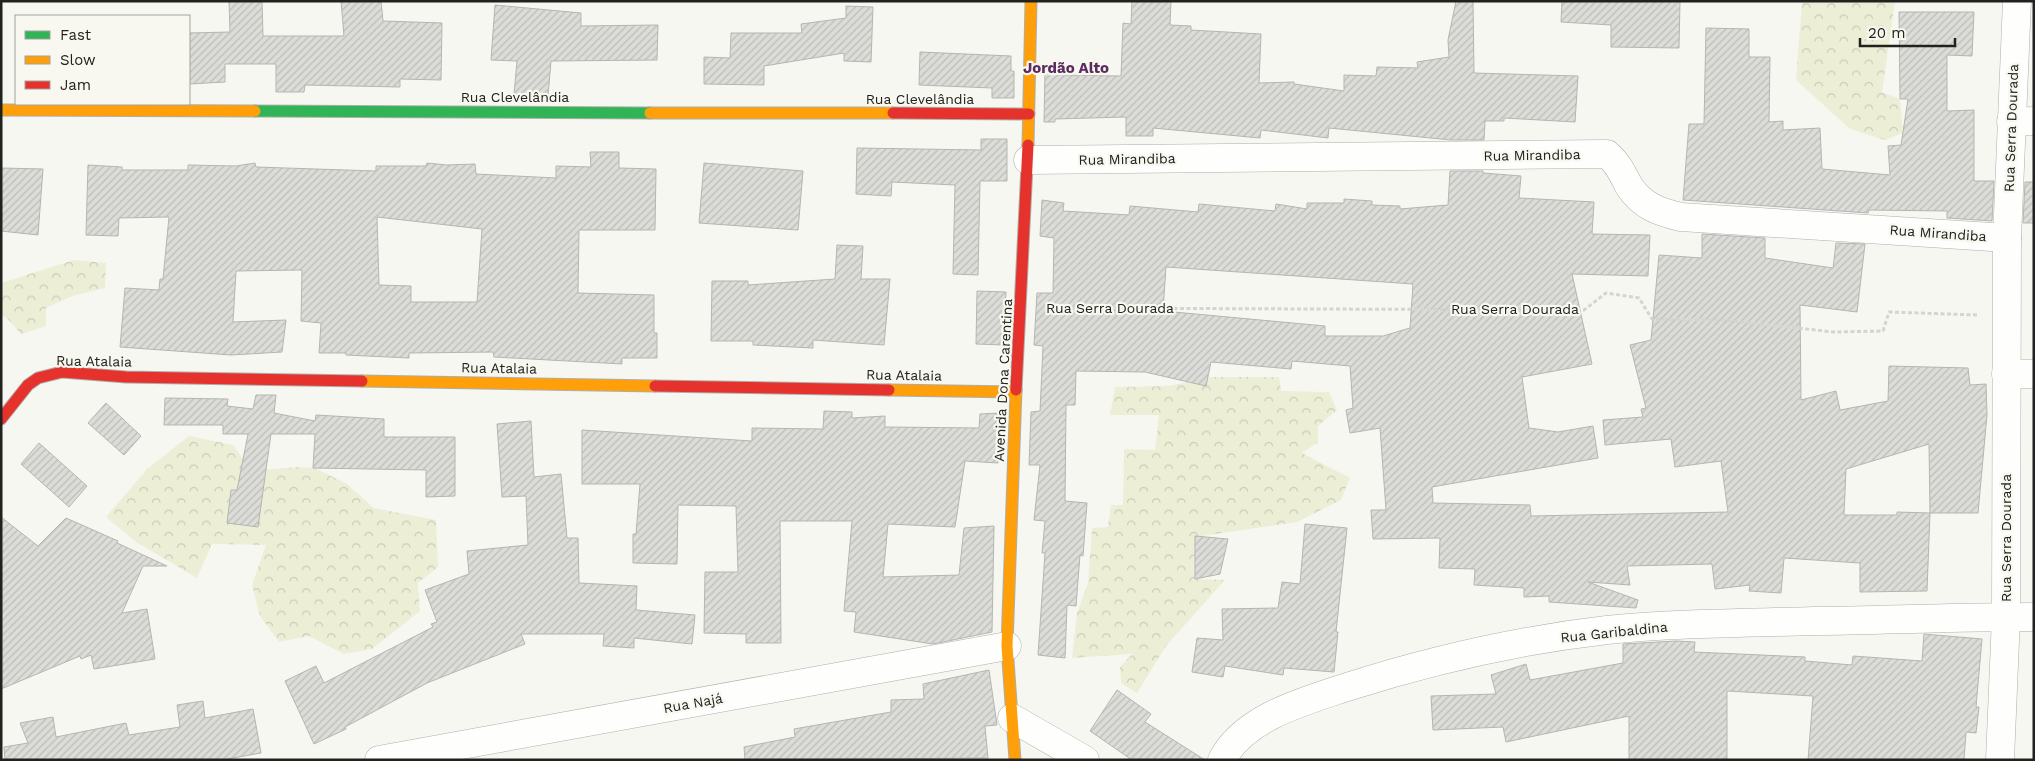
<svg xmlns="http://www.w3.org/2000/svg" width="2035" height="761" font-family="'Work Sans',sans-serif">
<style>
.forest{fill:url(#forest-crowns)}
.building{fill:url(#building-hatch);stroke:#b5b5b1;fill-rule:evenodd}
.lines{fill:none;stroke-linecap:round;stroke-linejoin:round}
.street-casing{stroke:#aeaeab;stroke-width:29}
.fast-casing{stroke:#aeaeab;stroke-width:13}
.slow-casing{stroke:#aeaeab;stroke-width:13}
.jam-casing{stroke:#aeaeab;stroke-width:13}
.path{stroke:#d4d4d3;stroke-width:3;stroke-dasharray:4 2.5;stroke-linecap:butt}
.street{stroke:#fefefd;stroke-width:28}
.fast{stroke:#30b455;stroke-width:11}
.slow{stroke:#ff9f0a;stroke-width:11}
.jam{stroke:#e5322d;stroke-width:11}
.labels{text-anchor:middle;stroke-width:4.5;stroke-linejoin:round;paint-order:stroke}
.street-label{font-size:14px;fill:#21211e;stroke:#f8f8f1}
.neighbourhood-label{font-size:15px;font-weight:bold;fill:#5c2c5e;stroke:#f8f8f1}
</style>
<defs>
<pattern id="forest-crowns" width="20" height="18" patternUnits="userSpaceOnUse" patternTransform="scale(1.25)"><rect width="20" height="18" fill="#edeed6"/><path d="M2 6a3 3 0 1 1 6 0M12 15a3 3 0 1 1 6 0" fill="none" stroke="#cbccb7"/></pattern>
<pattern id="building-hatch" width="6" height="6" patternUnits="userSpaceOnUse" patternTransform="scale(1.25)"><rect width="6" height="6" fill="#dcdcd8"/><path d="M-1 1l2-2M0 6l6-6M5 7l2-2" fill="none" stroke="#bcbcb9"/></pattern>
</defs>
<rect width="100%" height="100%" fill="#f7f7f2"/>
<g class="forest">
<polygon points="1802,1 1895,1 1882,92 1900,99 1903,133 1885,140 1850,129 1796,80"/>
<polygon points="74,260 106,263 105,288 72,296 46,308 46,326 21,334 6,317 1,315 1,283"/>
<polygon points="1211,377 1279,377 1281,391 1329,392 1337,410 1318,426 1318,442 1302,453 1350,478 1341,500 1297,522 1195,537 1195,579 1225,580 1166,646 1137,693 1121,683 1120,667 1132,654 1072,658 1077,613 1088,583 1092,528 1108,527 1111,505 1123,505 1124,449 1155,450 1159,415 1110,415 1115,387 1169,386"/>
<polygon points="189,436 233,445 252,471 298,467 315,468 347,484 374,508 436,520 438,567 418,583 420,611 372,649 344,654 309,636 279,642 260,616 252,585 266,545 212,544 197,578 136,542 106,517 147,469"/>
</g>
<g class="building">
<polygon points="229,1 262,1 263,36 344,36 341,1 381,1 383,21 442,23 441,80 400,79 400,87 305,85 304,92 276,92 276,64 225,64 225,82 189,84 189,33 230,32"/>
<polygon points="1132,1 1171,1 1170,25 1191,26 1191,30 1261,34 1259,83 1294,82 1294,84 1344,91 1344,75 1376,76 1377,67 1418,68 1417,62 1449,57 1448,40 1456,1 1473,1 1474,73 1578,76 1575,122 1504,118 1504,121 1485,121 1484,140 1451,140 1329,128 1328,138 1261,130 1260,138 1153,128 1153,136 1126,136 1126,117 1055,119 1055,122 1044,122 1045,72 1057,72 1057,75 1121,76 1123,23 1131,24"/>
<polygon points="1562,1 1680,1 1679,48 1611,47 1611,25 1561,22"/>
<polygon points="495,5 581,13 581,26 658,25 657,60 551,61 548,96 514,94 517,61 491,60"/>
<polygon points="846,6 873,7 871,62 844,61 844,53 764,66 764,85 704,84 704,57 730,58 731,33 802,33 801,24 846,18"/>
<polygon points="1899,12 1974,12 1972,56 1947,55 1947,111 1974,110 1974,181 1994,181 1992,221 1947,218 1947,211 1869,210 1868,213 1683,200 1689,124 1704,124 1706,28 1749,29 1749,57 1770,57 1769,122 1783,121 1783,130 1820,128 1822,169 1890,175 1888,146 1901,145 1908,99 1900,99"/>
<polygon points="920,52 1011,56 1011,71 1014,71 1014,98 992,98 992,88 919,85"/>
<polygon points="981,139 1007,139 1007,181 980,181 978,275 953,274 955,185 892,182 891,196 856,194 857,148 981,150"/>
<path d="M590,152H619V168L656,169L655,230H579L578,293L654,295V333H657V358H622V364L494,357L493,352L409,353V358L346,355V353H319L321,323L301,321L302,270L236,271L233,322L286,320L282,352L231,355L120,347L125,288L159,290L160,279H163L169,217L119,218L118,236L86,235L88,165L122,167V170H188V165L236,166L255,163L256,167L376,171V166H426L427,163L447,165L475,164L476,174L556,178V166L591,167ZM377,217L482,229L477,302H411V286L379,285Z"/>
<polygon points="704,163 803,171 798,230 699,223"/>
<polygon points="1,168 43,169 38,235 1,231"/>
<path d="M1450,171H1483V173L1521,176L1519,198L1594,202L1592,234L1650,235L1648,276L1572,274L1592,364L1522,377L1529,428L1558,432L1593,426L1598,458L1432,487L1433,503L1530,505L1531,516L1728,512L1721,461L1675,467L1671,439L1605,445L1603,420L1643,417L1641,409L1646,408L1630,345L1651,340L1659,255L1702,258V234L1765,238V258L1833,268L1836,243L1865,244L1857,312L1800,305L1801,400L1836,391L1840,410L1888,401L1889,366L1968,368L1970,385L1986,384L1987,415L1978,513H1930L1927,591L1860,592V563L1784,558L1781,593L1749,591L1750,585L1715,589L1712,564L1627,566L1630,585L1588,582L1638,600L1636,608L1549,602V596L1524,597V588L1474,585L1475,569L1439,568L1440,538L1373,539L1371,510H1386L1380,428L1350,433L1346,410L1353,408L1350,366L1292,361L1291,369L1211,362L1206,386L1145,372L1076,371L1075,405H1066L1065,501L1087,503L1083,556L1080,555L1076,606L1067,605L1065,658L1038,655L1045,553H1042L1045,521L1034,520L1040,465H1029L1031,412L1040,411L1043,346L1034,345L1037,293H1053L1054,238L1040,236L1042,200L1064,203L1063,211L1129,215L1130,206L1198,212L1199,204L1275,211L1276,204L1307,209V203H1344V199L1372,201V205L1400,206V209L1448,205ZM1166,267L1413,284L1410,328L1383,336H1325V326L1163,311ZM1929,444L1930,513L1897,512V515H1844L1846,469Z"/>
<polygon points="2025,182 2034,182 2034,223 2023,223"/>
<polygon points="837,245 863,246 861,279 890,279 884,345 813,340 813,348 753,345 753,341 711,341 712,281 748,281 748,285 835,279"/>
<polygon points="977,291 1006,292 1003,345 976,344"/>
<polygon points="256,395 276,395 274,413 315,421 316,415 384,419 384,437 455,437 455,496 426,497 426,470 313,468 315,434 271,434 258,527 227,523 231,490 237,490 248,434 223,434 223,425 164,425 165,398 228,399 227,406 253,409"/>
<polygon points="106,403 141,436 124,455 88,423"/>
<polygon points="824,411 852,412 852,418 885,416 885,427 979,428 980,414 1000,413 998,463 965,461 955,527 888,524 883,577 959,575 964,528 994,526 992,632 933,644 854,632 856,612 844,611 852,521 780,521 781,643 746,643 746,634 704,633 705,572 738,572 736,506 678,505 677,564 633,563 633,534 636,534 640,484 582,484 582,430 752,441 752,428 823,429"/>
<polygon points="531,421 534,477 561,474 567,538 578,538 579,583 637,586 636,610 695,615 692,644 634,638 634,648 603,646 604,634 521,634 525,644 427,683 345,727 346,729 314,744 285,681 316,666 324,683 433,627 431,624 437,622 425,590 469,574 467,551 528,545 526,496 502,497 497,424"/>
<polygon points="39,443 87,486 69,507 21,464"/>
<polygon points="1,517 38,546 66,518 118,541 117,543 167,566 143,566 122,613 147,609 155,659 94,669 91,655 81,659 80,656 1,689"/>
<polygon points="1305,524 1347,528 1336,632 1338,632 1334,672 1284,668 1283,675 1225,666 1223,677 1192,672 1197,638 1223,640 1222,609 1278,608 1282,582 1300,584"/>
<polygon points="1195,536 1228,539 1220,574 1195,579"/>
<polygon points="1924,634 1982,639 1976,707 1979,707 1976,733 1966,732 1964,760 1808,760 1813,696 1727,691 1727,760 1629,760 1629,716 1506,742 1503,727 1433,730 1431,696 1496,694 1491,675 1526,664 1530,680 1623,663 1623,644 1676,641 1695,642 1694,652 1805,657 1805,661 1852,665 1853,656 1922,661"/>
<polygon points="989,670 997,725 985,726 988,758 745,760 744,747 795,737 794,729 891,712 891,700 924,699 923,684"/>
<polygon points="1117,690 1151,714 1145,722 1205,760 1132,760 1090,731"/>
<polygon points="203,701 205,718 253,709 261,753 222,760 5,760 4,747 28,743 20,723 53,717 56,737 126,723 129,735 180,727 177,705"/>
</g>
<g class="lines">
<defs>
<g id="street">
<polyline points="2011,122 2034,121"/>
<path d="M1028,160L1607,154C1618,163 1622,173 1629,186C1642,206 1659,212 1681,217L2007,238"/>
<polyline points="2006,374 2034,374"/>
<polyline points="1012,718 1085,760"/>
<polyline points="379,760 1007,646"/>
<path d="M1222,760C1244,717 1305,701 1347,687C1432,660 1519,640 1607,630C1676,623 1745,623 1814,621C1887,620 1960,617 2034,617"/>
<polyline points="2000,760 2006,617 2007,238 2017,1"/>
</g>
<polyline id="fast" points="255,111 650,113"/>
<g id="slow">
<polyline points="1,110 255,111"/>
<polyline points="650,113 893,113"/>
<polyline points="1028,145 1031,1"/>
<polyline points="362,381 655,386"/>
<polyline points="889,390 1016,392"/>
<polyline points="1015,760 1007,646 1016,390"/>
</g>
<g id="jam">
<polyline points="893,113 1029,114"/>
<polyline points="655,386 889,390"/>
<polyline points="1016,390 1028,145"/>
<polyline points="1,419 28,385 38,378 62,372 126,377 362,381"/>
</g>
</defs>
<use href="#street" class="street-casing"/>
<use href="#fast" class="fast-casing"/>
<use href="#slow" class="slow-casing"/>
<use href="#jam" class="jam-casing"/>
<polyline class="path" points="1050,308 1584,310 1606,293 1639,298 1652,319 1723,320 1834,332 1883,331 1889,312 1977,315"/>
<use href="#street" class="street"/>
<use href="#fast" class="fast"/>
<use href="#slow" class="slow"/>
<use href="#jam" class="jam"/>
</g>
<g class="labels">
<g class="street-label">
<text x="515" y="102">Rua Clevelândia</text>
<text x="920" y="104">Rua Clevelândia</text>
<text transform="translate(2011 128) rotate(-88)" y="5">Rua Serra Dourada</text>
<text transform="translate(1532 155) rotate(-1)" y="5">Rua Mirandiba</text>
<text transform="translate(1127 159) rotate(-1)" y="5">Rua Mirandiba</text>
<text transform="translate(1938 233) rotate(4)" y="5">Rua Mirandiba</text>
<text x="1110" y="313">Rua Serra Dourada</text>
<text x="1515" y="314">Rua Serra Dourada</text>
<text transform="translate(94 361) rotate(1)" y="5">Rua Atalaia</text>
<text transform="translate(499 368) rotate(1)" y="5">Rua Atalaia</text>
<text transform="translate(904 375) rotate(1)" y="5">Rua Atalaia</text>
<text transform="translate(1003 380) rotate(-87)" y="5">Avenida Dona Carentina</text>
<text transform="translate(2006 538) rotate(-90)" y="5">Rua Serra Dourada</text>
<text transform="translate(1614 632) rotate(-6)" y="5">Rua Garibaldina</text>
<text transform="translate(693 703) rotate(-10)" y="5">Rua Najá</text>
</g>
<g class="neighbourhood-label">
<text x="1066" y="73">Jordão Alto</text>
</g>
</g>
<rect width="2035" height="761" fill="none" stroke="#21211e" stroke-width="5"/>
<rect x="15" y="15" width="175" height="90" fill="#f8f8f1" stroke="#a2a29d"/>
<rect x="25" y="31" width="25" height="8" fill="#30b455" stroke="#a2a29d"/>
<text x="60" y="40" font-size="15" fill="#21211e">Fast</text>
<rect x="25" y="56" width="25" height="8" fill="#ff9f0a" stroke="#a2a29d"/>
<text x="60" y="65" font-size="15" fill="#21211e">Slow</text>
<rect x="25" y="81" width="25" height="8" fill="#e5322d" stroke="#a2a29d"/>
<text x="60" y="90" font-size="15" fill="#21211e">Jam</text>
<path d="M1860 38v8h95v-8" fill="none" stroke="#21211e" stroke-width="2.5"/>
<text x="1868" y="38" font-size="15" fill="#21211e" stroke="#f8f8f1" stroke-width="4" paint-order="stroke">20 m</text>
</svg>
